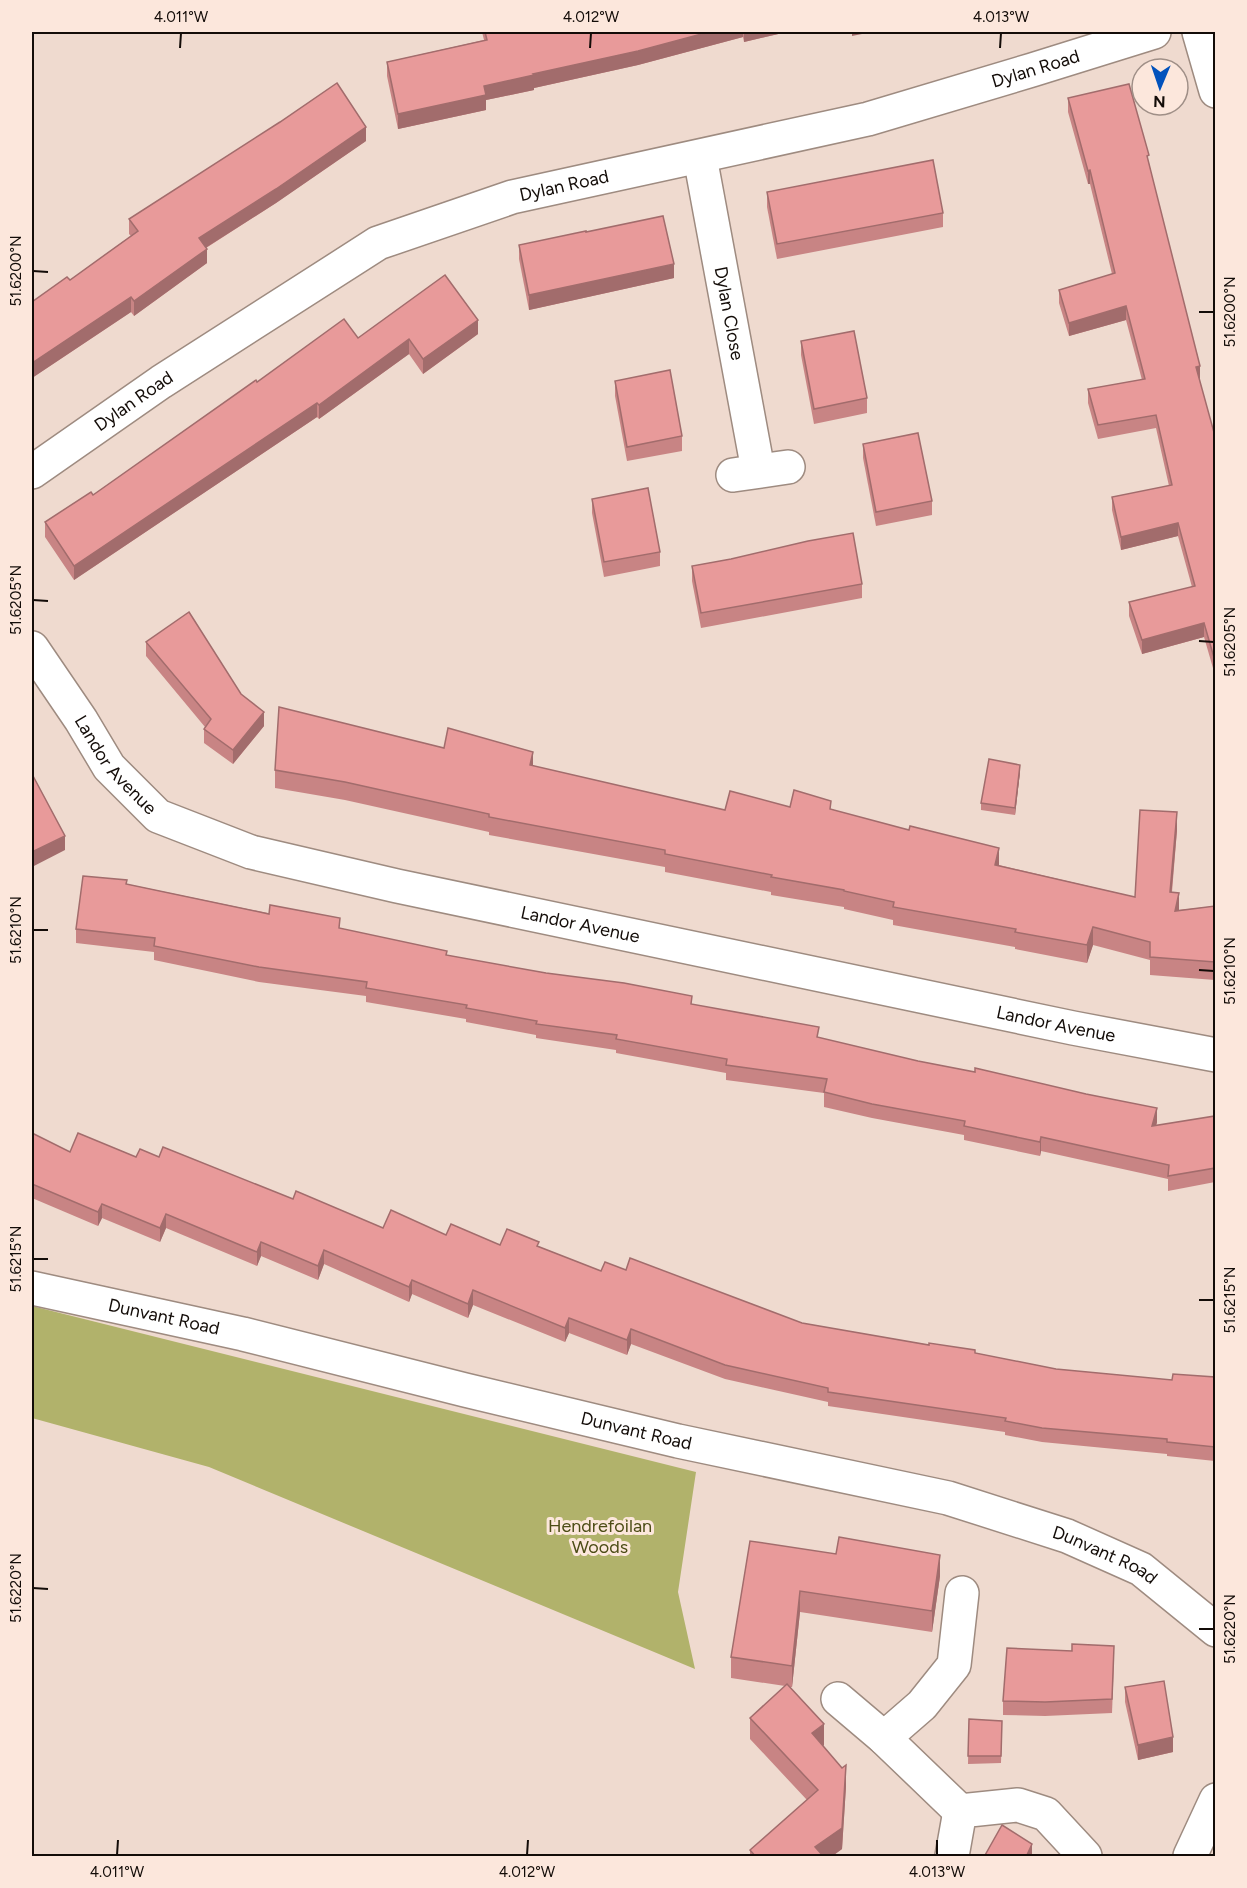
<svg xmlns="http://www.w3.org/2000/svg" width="1247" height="1888" font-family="Figtree,sans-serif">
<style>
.forest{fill:#b1b26b}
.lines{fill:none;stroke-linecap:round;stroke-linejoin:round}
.minor-casing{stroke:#9e8b80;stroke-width:36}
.minor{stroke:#fff;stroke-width:33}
.wall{fill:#c88484}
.shaded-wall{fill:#a26c6c}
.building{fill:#e89a9a;stroke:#a26c6c;stroke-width:1.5}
.ticks{fill:none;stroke:#130c08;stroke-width:2}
.labels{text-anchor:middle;stroke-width:6;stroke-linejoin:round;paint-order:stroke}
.street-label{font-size:18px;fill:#130c08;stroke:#fce7dc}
.park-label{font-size:18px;fill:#4c4c15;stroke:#fce7dc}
.neatline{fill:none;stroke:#130c08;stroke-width:2}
.ticks-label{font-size:15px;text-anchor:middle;fill:#130c08}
</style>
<rect width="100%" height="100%" fill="#efdacf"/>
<polygon class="forest" points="32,1306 696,1472 678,1592 695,1669 209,1467 32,1418"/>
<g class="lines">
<defs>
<g id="minor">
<polyline points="1199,32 1216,91"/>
<path id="s1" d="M700,157L758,470"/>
<path id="s2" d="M32,472L161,382L378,243L512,197L868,119L1032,70L1154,32"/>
<polyline points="733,475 788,467"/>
<path id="s3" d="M32,648L81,720L109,767L158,816L251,852L397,886L1073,1028L1216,1055"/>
<path id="s4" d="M32,1288L243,1334L465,1390L678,1441L948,1498L1067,1536L1141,1569L1216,1630"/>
<polyline points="838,1699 884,1738 960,1811"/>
<polyline points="884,1738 922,1705 954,1665 962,1593"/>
<polyline points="952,1856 960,1811 1018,1805 1046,1814 1085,1856"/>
<polyline points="1190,1856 1216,1800"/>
</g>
</defs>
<use href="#minor" class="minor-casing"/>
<use href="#minor" class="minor"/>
</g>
<g class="wall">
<polygon points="482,32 787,32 744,42 743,37 638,65 534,88 534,90 486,100 486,110 398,129 387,76 387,62 484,40"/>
<polygon points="1068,98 1149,163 1199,379 1215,436 1215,675 1204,637 1142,654 1129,616 1129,602 1192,587 1178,536 1121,550 1112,510 1112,497 1169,486 1156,428 1098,439 1088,403 1088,389 1142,380 1126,320 1069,336 1059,303 1059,290 1112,274 1090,184 1088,184 1068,112"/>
<polygon points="366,141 276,203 206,248 207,263 134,316 131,312 32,378 32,302 70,280 131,236 129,234 129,219"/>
<polygon points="767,192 943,213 943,227 777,259 767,207"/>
<polygon points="586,232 674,278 529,310 519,259 519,245"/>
<polygon points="478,334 423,374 409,354 319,419 317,417 74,580 45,537 45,522 93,495 257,382 358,338"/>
<polygon points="801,341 867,398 867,413 814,424 801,355"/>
<polygon points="615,381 682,436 682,451 627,461 615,396"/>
<polygon points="863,444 932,501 932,515 876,526 863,458"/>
<polygon points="592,499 660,552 660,566 604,577 592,513"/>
<polygon points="731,559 862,584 862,598 701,628 692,581 692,566"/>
<polygon points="146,642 241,694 264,726 233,764 204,743 204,729 205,727 146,656"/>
<polygon points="533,766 725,810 790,807 831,809 999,865 1135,897 1177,830 1172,892 1179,910 1215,906 1215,980 1150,975 1150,960 1093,945 1087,963 1015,949 1015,947 893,925 893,920 844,909 844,907 771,895 771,892 665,872 665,867 489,835 489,832 345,800 275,788 275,770"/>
<polygon points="1020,772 1015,815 981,810 981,803"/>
<polygon points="127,884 340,928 447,955 692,1004 819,1038 1157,1122 1156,1126 1215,1116 1215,1182 1168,1191 1168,1179 1041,1151 1040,1156 964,1140 964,1135 872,1118 824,1107 824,1093 726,1080 726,1073 616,1053 616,1050 536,1038 536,1035 466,1022 466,1019 366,1002 366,996 259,982 154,960 154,952 76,943 76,929"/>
<polygon points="32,1133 70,1152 136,1157 159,1157 383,1228 446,1235 500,1245 539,1247 601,1271 626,1270 802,1323 975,1353 1056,1369 1172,1380 1215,1377 1215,1461 1167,1456 1167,1454 1042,1442 1005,1435 1005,1432 828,1406 828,1402 725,1379 631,1344 627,1355 569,1333 565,1342 473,1305 468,1318 412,1294 409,1302 324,1264 318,1280 261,1256 257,1266 166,1228 160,1242 102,1218 98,1226 32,1198"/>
<polygon points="750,1541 940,1576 932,1632 800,1612 792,1687 790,1687 824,1745 823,1746 846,1786 842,1849 831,1857 750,1857 750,1850 807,1800 750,1739 750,1718 785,1686 731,1678 731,1657"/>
<polygon points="1114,1661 1112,1713 1045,1716 1003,1715 1003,1701"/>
<polygon points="1125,1687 1173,1752 1138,1760 1125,1702"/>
<polygon points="969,1719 1002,1721 1001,1763 968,1764"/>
</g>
<g class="shaded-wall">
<polygon points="709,32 743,32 743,37 638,65 534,88 534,90 486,100 486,110 398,129 398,114 484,86"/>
<polygon points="744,32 787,32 744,42"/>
<polygon points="852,32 872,32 852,36"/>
<polygon points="366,127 366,141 276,203 199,252 199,238"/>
<polygon points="1090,170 1090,184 1088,184 1088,171"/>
<polygon points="207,249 207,263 134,316 134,301"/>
<polygon points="674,264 674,278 529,310 529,295"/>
<polygon points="131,297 131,312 32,378 32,363"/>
<polygon points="1126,306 1126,320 1069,336 1069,323"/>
<polygon points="478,320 478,334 423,374 423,359"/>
<polygon points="409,339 409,354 319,419 319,405"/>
<polygon points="1200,366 1200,379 1196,380 1196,367"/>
<polygon points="317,403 317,417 74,580 74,566"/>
<polygon points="1178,523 1178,536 1121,550 1121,537"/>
<polygon points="1204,623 1204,637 1142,654 1142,640"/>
<polygon points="264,712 264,726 233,764 233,750"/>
<polygon points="533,752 533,769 530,765"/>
<polygon points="1020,765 1020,772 1015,815 1015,808"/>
<polygon points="1177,812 1177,830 1170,909 1170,892"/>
<polygon points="65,836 65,850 32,867 32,852"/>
<polygon points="999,848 999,866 995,865"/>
<polygon points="1179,893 1179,910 1175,911"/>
<polygon points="1093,927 1093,945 1087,963 1087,945"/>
<polygon points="1157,1108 1157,1122 1152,1141 1152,1126"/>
<polygon points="1041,1137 1041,1151 1040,1156 1040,1142"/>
<polygon points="102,1204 102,1218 98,1226 98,1212"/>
<polygon points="166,1214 166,1228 160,1242 160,1228"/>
<polygon points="261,1242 261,1256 257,1266 257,1252"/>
<polygon points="324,1250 324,1264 318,1280 318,1266"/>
<polygon points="412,1280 412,1294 409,1302 409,1287"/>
<polygon points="473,1290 473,1305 468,1318 468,1304"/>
<polygon points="569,1318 569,1333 565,1342 565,1328"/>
<polygon points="631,1329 631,1344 627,1355 627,1340"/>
<polygon points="940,1555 940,1576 932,1632 932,1611"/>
<polygon points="800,1591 800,1612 792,1687 792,1666"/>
<polygon points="824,1724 824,1745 812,1754 812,1733"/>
<polygon points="1173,1737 1173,1752 1138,1760 1138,1745"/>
<polygon points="846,1765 846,1786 842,1849 831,1857 815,1857 815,1847"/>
<polygon points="1032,1844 1032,1857 1026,1857"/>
</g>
<g class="building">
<polygon points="485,32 709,32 638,51 533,74 534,75 484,86 486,95 398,114 387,62 487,40"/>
<polygon points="337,83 366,127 276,189 199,238 207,249 134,301 131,297 32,363 32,302 67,277 70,280 138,231 129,219 280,122"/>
<polygon points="1129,84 1149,155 1147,156 1200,366 1196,367 1215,436 1215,661 1204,623 1142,640 1129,602 1195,586 1178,523 1121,537 1112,497 1172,485 1156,415 1098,425 1088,389 1145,379 1126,306 1069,323 1059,290 1115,273 1090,170 1088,171 1068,98"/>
<polygon points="933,160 943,213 777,244 767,192"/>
<polygon points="663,216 674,264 529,295 519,245 586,231 586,232"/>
<polygon points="445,275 478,320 423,359 409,339 319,405 317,403 74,566 45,522 91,492 93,495 256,380 257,382 344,319 358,338"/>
<polygon points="854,331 867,398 814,409 801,341"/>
<polygon points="670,370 682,436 627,447 615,381"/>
<polygon points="918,433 932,501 876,512 863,444"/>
<polygon points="648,488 660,552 604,562 592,499"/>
<polygon points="853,533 862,584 701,613 692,566 731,559 808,541"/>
<polygon points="189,612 241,694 264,712 233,750 204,729 211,719 146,642"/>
<polygon points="279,707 444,748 448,728 533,752 530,765 725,810 730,791 790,807 794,790 831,801 830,809 909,830 910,826 999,848 995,865 1135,897 1140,810 1177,812 1170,892 1179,893 1175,911 1215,906 1215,962 1150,957 1150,942 1093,927 1087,945 1015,932 1016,929 893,907 894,902 844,891 844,890 771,877 772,875 665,854 665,850 489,817 489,814 345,782 275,770"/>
<polygon points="989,759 1020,765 1015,808 981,803"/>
<polygon points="32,774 65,836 32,852"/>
<polygon points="83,876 127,880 126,884 269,914 270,905 340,918 339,928 447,951 446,955 546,973 624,983 692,996 691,1004 819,1027 817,1037 918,1061 975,1072 975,1068 1086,1094 1157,1108 1152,1126 1215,1116 1215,1168 1168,1176 1169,1165 1041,1137 1040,1142 964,1126 965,1121 872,1104 824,1092 827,1079 726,1065 727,1059 616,1039 617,1035 536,1024 537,1021 466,1008 467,1005 366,988 367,982 259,967 154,946 155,938 76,929"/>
<polygon points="32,1133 70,1152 78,1133 136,1157 140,1149 159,1157 163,1147 293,1199 296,1191 383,1228 391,1210 446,1235 451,1224 500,1245 507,1229 539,1242 537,1246 601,1271 605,1262 626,1270 630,1258 802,1323 929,1345 929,1343 975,1350 975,1353 1056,1369 1172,1380 1173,1374 1215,1377 1215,1447 1167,1442 1167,1439 1042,1428 1005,1421 1006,1418 828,1392 828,1388 725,1365 631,1329 627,1340 569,1318 565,1328 473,1290 468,1304 412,1280 409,1287 324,1250 318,1266 261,1242 257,1252 166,1214 160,1228 102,1204 98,1212 32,1184"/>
<polygon points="839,1537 940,1555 932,1611 800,1591 792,1666 731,1657 750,1541 836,1554"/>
<polygon points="1072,1644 1114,1646 1112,1699 1045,1702 1003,1701 1007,1648 1072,1651"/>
<polygon points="1164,1681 1173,1737 1138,1745 1125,1687"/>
<polygon points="787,1684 824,1724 812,1733 842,1768 846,1765 842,1828 815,1847 824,1857 756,1857 750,1850 818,1790 750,1718"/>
<polygon points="969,1719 1002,1721 1001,1756 968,1756"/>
<polygon points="1002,1825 1032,1844 1026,1857 984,1857"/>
</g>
<path class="ticks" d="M180,48L181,33M590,48L591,33M1000,48L1001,33M33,271L48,272M1199,312H1214M33,600L48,601M1199,641L1214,642M33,930H48M1199,970L1214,971M33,1259H48M1199,1300H1214M33,1588L48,1589M1199,1629H1214M117,1855L118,1840M527,1855L528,1840M937,1855V1840"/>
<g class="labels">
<g class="street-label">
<text dy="6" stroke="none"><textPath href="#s2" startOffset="1096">Dylan Road</textPath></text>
<text dy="6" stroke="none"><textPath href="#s2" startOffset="610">Dylan Road</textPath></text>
<text dy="6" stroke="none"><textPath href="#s1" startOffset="159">Dylan Close</textPath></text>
<text dy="6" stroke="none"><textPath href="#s2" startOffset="124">Dylan Road</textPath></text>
<text dy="6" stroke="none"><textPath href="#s3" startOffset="144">Landor Avenue</textPath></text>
<text dy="6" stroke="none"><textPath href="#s3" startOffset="648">Landor Avenue</textPath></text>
<text dy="6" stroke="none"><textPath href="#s3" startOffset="1134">Landor Avenue</textPath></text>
<text dy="6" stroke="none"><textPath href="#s4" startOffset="135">Dunvant Road</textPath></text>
<text dy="6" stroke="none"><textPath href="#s4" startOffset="621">Dunvant Road</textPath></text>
<text dy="6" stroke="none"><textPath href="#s4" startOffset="1107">Dunvant Road</textPath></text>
</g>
<g class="park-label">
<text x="600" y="1532">Hendrefoilan<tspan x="600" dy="21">Woods</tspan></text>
</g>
</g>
<rect width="1247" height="1888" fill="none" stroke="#fce7dc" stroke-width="66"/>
<g transform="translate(1160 87) rotate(182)"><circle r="28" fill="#fce7dc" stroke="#9f8f87" stroke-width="1.5"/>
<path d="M0-4.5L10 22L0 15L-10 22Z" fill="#0252bc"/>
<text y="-9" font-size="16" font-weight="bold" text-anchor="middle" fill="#130c08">N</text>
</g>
<rect x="33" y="33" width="1181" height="1822" class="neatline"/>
<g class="ticks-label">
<text x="181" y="22">4.011°W</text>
<text x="591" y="22">4.012°W</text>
<text x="1001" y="22">4.013°W</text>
<text transform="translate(16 271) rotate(-90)" y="5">51.6200°N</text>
<text transform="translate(1230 312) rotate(-90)" y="5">51.6200°N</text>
<text transform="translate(16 600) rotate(-90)" y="5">51.6205°N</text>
<text transform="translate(1230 642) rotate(-90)" y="5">51.6205°N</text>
<text transform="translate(16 930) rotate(-90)" y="5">51.6210°N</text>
<text transform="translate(1230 971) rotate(-90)" y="5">51.6210°N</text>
<text transform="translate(16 1259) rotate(-90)" y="5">51.6215°N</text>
<text transform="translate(1230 1300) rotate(-90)" y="5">51.6215°N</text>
<text transform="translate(16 1588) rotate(-90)" y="5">51.6220°N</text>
<text transform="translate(1230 1629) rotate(-90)" y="5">51.6220°N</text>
<text x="117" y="1877">4.011°W</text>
<text x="527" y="1877">4.012°W</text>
<text x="937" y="1877">4.013°W</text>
</g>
</svg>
